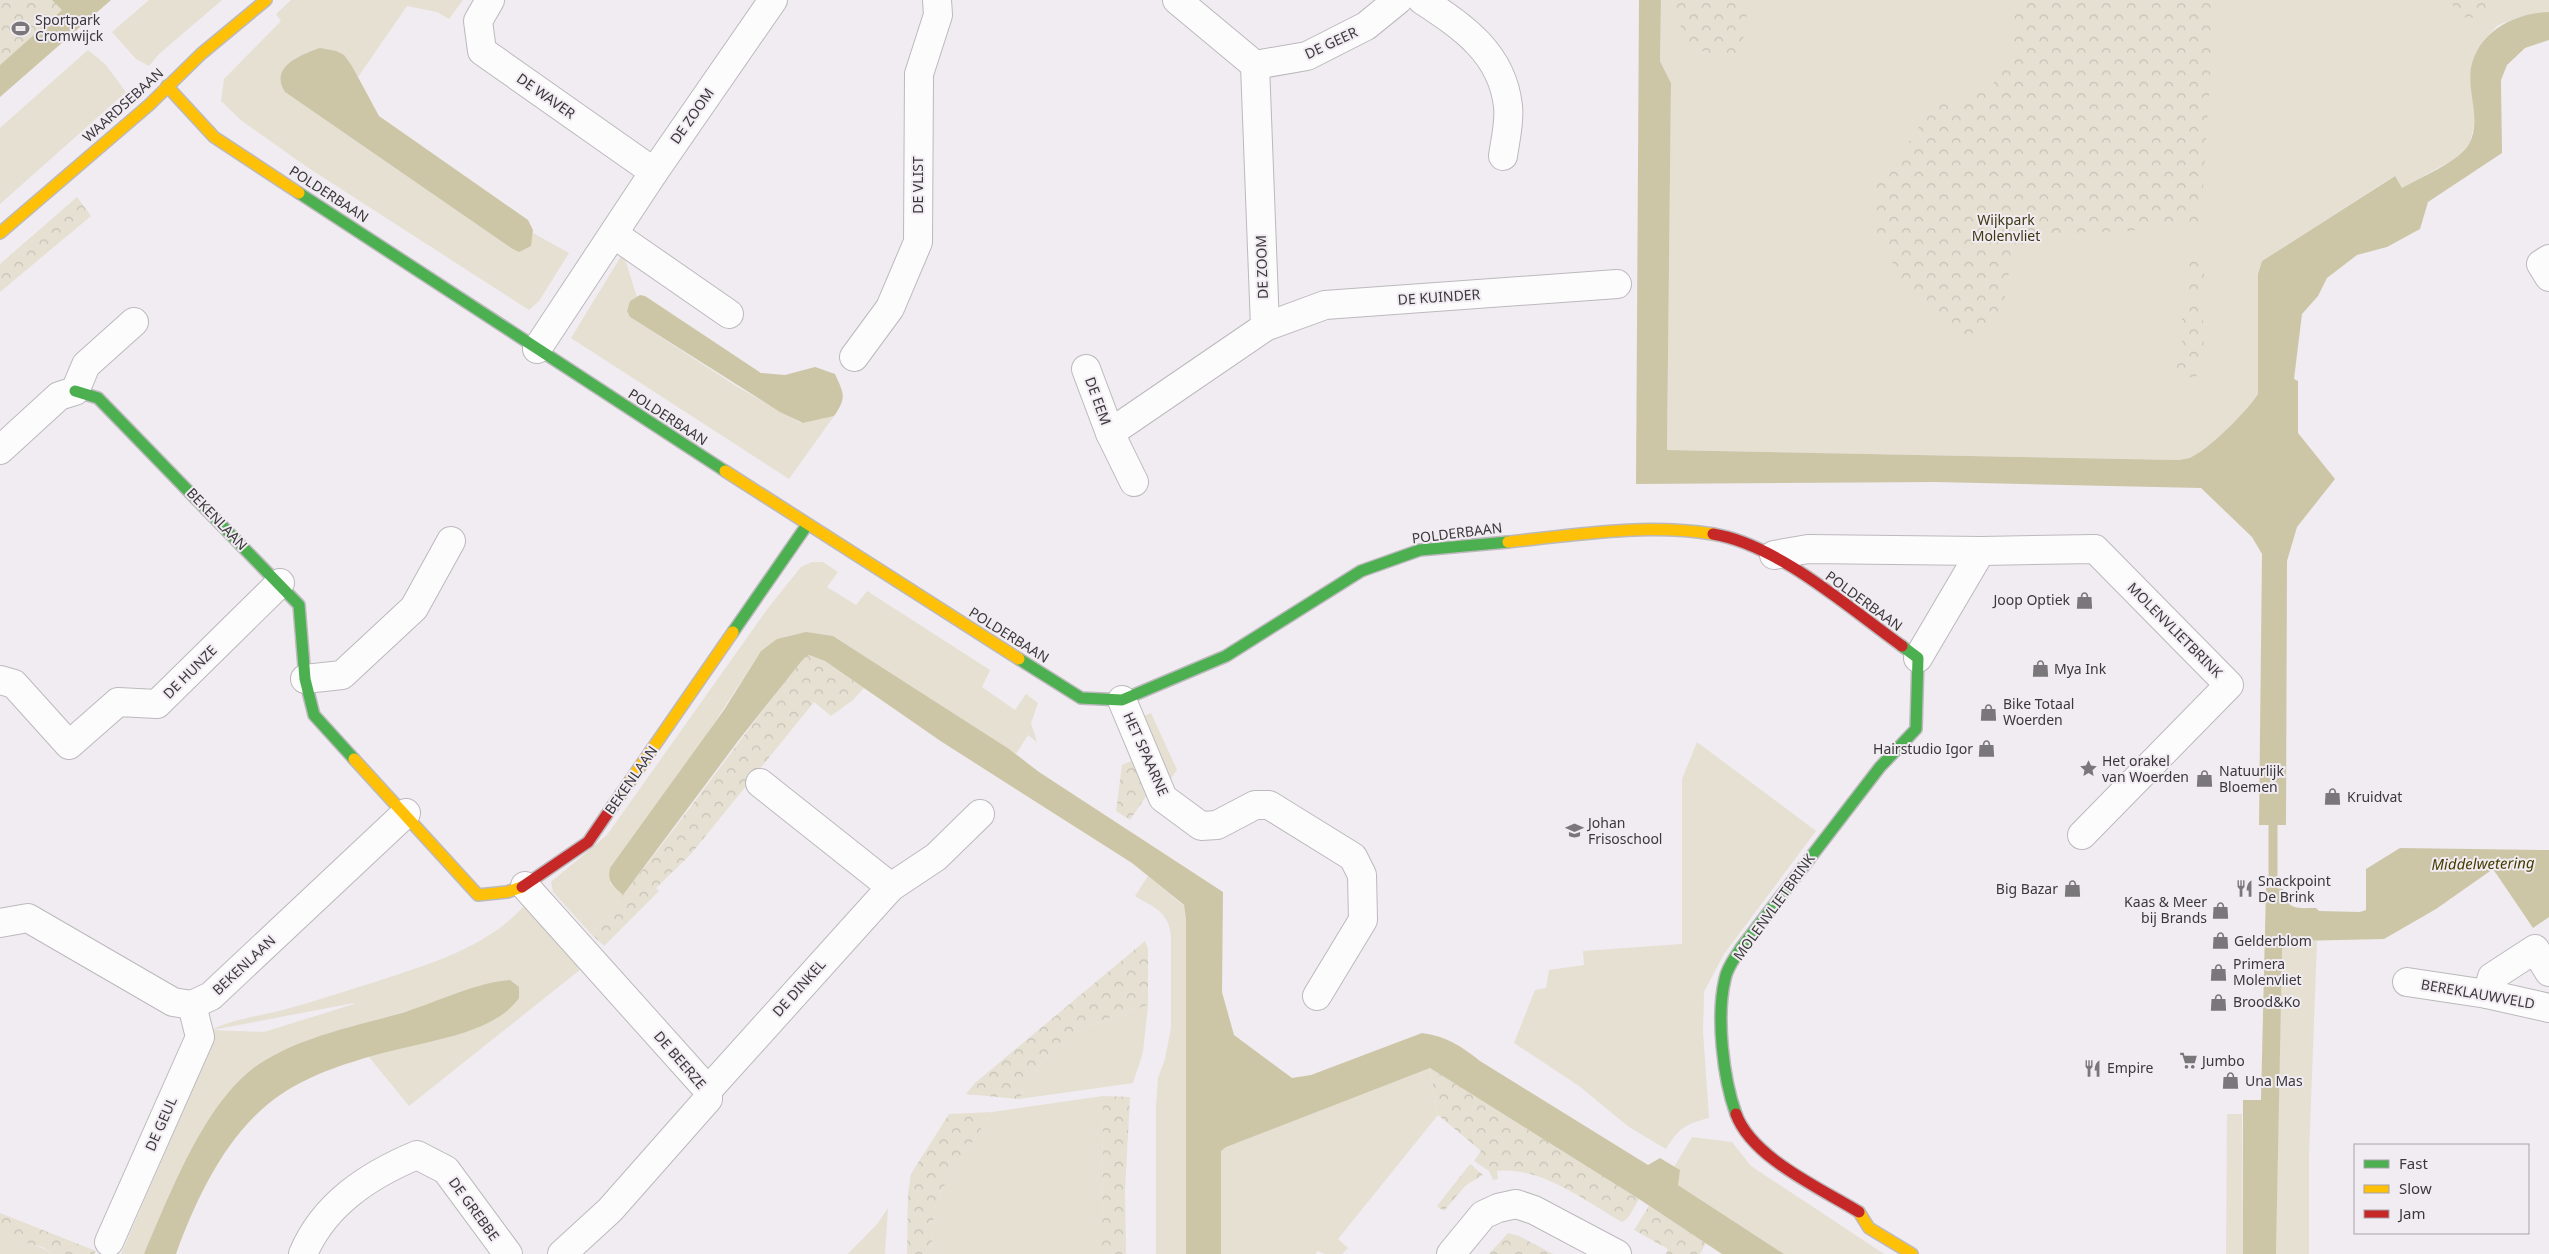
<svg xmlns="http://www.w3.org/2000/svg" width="2549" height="1254" font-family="'Noto Sans',sans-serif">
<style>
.green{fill:#e5e0d2;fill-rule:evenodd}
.forest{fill:url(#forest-crowns)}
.water{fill:#ccc6a7}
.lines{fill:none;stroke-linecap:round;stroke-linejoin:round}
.stream{stroke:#ccc6a7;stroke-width:9}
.street-casing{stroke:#bcb9bd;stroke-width:30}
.fast-casing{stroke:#bcb9bd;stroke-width:14}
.slow-casing{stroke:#bcb9bd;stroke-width:14}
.jam-casing{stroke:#bcb9bd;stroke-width:14}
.street{stroke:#fdfcfd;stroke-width:28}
.fast{stroke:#4caf50;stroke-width:11}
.slow{stroke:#ffc107;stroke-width:11}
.jam{stroke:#c62828;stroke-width:11}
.labels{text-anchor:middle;stroke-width:4;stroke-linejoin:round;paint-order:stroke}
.poi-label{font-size:14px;fill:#3b383b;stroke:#f1ebf2;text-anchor:start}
.street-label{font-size:14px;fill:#3b383b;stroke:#f1ebf2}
.park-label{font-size:14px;fill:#3d3712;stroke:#f1ebf2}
.water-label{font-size:15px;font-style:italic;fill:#453c00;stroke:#f1ebf2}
</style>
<defs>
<pattern id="forest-crowns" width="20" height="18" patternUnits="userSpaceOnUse" patternTransform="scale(1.25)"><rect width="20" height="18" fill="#e5e0d2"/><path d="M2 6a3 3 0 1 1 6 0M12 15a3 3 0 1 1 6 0" fill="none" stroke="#c5c1b5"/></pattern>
</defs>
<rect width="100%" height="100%" fill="#f0ecf1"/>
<g class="green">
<polygon points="149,0 222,0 159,54 149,66 136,59 112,32"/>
<polygon points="291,0 463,0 449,19 437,12 407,6 358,77 352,66 285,92 511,248 530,246 533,233 569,253 539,301 529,310 307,167 242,121 221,101 224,79 281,21 276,14"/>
<path d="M1661,0H2549V12L2514,19L2498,25L2483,41L2474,126L2469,145L2456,158L2402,188L2394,176L2262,261L2258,274V394C2249,409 2209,449 2193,456C2189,458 2183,459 2178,460L1667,450L1671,83L1660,61Z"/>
<polygon points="88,50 105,64 126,92 0,204 0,128"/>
<polygon points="623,253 637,297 630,301 627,311 630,317 736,386 799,422 803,423 834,416 789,479 571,338"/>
<path d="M812,562H823L838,572L827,587L856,605L867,591L990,670L982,687L1015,710L1026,694L1038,703L1031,723L1037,742L1028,735L1016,754L833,636C802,631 787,632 761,651L610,883L623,895L591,934L553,892L551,882L607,835L768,608L801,567Z"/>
<polygon points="1151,713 1177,770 1167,784 1138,718"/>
<path d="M1697,742L1816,831L1724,954L1704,992L1703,1031L1709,1118C1685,1124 1679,1128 1666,1149L1629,1127L1579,1086L1514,1043L1535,990L1546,988L1549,970L1584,965L1583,951L1682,944V779Z"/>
<path d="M1148,876L1184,906L1186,919V1254H1156V1106L1158,1078L1165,1059L1171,1028V937C1169,911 1154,908 1135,896Z"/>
<path d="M524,906L581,969L409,1106L369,1057L478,1027L481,985C456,995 430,1005 403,1012C352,1027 275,1042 237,1082C195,1128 168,1197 144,1254H121L191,1093L188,1079L210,1031C231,1019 260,1016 283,1010C316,1001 348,990 381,980C432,963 487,947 524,906ZM354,1004L264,1032L212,1030L354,1003Z"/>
<polygon points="2293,941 2317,941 2309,1155 2309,1254 2276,1254 2281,950"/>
<path d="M1148,1005L1143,1052L1133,1083L1019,1099C1028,1086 1035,1068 1046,1057C1075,1028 1111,1016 1148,1005Z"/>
<polygon points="1430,1068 1438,1115 1338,1239 1348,1248 1342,1254 1325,1254 1317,1251 1316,1254 1221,1254 1221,1150 1231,1143"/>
<polygon points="1103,1096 1102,1254 931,1254 934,1212 942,1189 992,1112"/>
<polygon points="2227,1114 2242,1114 2243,1254 2226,1254"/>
<polygon points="1692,1137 1732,1142 1751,1166 1884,1254 1784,1254 1678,1185 1674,1167"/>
<polygon points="888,1208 885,1254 848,1254 878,1223"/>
<path d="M0,1231C16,1243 37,1242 52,1254H0Z"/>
</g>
<g class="forest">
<polygon points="0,0 52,0 63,10 0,65"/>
<polygon points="1678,0 1749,0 1741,54 1717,55 1688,47 1675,11"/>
<polygon points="2015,0 2215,0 2201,222 2130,231 2031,234 2011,260 2004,302 1987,328 1965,336 1903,280 1877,236 1875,181 1911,139 1934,104 1989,90 2014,51"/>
<polygon points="2451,0 2505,0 2472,18 2457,17"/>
<polygon points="77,197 91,216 0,292 0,264"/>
<path d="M2192,254L2202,256C2207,274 2202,285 2202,302C2202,322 2209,363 2195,378L2181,376L2175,368L2182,342V318L2190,283L2187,260Z"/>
<path d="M809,655L825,661L864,688L853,700L831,716L814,702L691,854L656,888L659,891L604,946L591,934C665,845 732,749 804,657Z"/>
<polygon points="1138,758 1151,789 1130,820 1116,811 1122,765"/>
<path d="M1145,941L1148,949V1005C1111,1016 1075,1028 1046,1057C1035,1068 1028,1086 1019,1099L966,1094L975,1083Z"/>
<path d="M1430,1068L1639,1199L1628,1218L1622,1222C1585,1201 1541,1166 1497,1171L1498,1179L1493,1180L1489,1171L1474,1161L1481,1151L1438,1115Z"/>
<polygon points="1103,1096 1130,1097 1125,1191 1126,1254 1102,1254"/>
<polygon points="992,1112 942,1189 934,1212 931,1254 907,1254 908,1193 911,1174 949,1114"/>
<polygon points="1470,1164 1483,1175 1466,1185 1444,1211 1437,1206"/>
<polygon points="1649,1206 1706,1243 1700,1254 1666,1254 1668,1249 1634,1230"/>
<polygon points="0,1213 96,1251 94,1254 52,1254 43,1247 10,1239 0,1231"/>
<polygon points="1508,1233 1519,1236 1553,1254 1489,1254"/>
</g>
<g class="water">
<polygon points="52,0 111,0 0,97 0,65 62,10"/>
<path d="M1639,0H1661L1660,61L1671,83L1667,450L2178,460C2183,459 2189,459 2193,456C2209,449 2249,409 2258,394V274L2262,261L2395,176L2402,188C2419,178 2460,161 2469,144C2482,120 2467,93 2471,68C2478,31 2515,13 2549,12V40L2525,48L2507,65L2501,80L2502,153L2428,202L2420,229L2387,247L2357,255L2327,278L2318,296L2302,314L2294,379L2298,381V433L2335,479L2297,527L2287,561L2286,825H2259L2262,554L2252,537L2201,488L1935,482L1636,484Z"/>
<path d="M320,48L336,51L344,55L352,66L379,116L528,220L533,230L531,246L519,252L511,248L285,92C269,67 300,55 320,48Z"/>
<path d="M640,295L645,296L761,373L785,375L815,367L835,374C844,394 847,397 834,416L803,423L780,412L630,317L627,311L630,301Z"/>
<path d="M806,632L833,636L1009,749L1039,772L1223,892L1222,992L1234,1035L1292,1078L1311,1075L1422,1033C1446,1036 1461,1046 1480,1061L1648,1165L1660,1158L1680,1170L1678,1185L1784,1254H1722L1639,1199L1430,1068L1226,1147L1221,1151V1254H1186V919L1184,905L1132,863L942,742L825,661L809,655L804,658L738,741L623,895C613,886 607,882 610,868L724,710L761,651L777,639Z"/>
<path d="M2400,848L2549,850V917L2533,928L2493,869L2436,909L2384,939L2294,941L2282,949L2276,1254H2243V1100H2261L2266,887L2283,889C2287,911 2296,908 2316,908L2319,911L2360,912L2366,910V869Z"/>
<path d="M510,980L519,987V998C499,1026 458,1035 425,1043C381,1053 326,1066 286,1091C230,1126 198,1194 176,1254H144C169,1196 205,1100 259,1064C302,1036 356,1026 405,1012C440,1001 474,983 510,980Z"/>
</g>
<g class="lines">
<polyline class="stream" points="2273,825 2273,888"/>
<defs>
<g id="street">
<polyline points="490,0 478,21 482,51 654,172"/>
<path d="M1422,0C1463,27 1502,53 1508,106C1510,122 1505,141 1503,156"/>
<polyline points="1255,65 1307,56 1366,26 1398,0"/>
<polyline points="615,235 729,314"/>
<polyline points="2549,259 2541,264 2549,277"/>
<polyline points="1265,327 1325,305 1617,284"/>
<polyline points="537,349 654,172 773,0"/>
<polyline points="854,357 890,308 918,242 919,74 938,15 937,0"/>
<polyline points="1086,369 1110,433"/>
<polyline points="0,450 59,396 75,391 86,365 134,322"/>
<polyline points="1134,482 1110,433 1265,327 1255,65 1177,0"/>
<polyline points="1774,555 1808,549 1981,551 2095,549 2229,685 2082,835"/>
<polyline points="1918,658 1981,551"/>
<polyline points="305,679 342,675 414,608 451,541"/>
<polyline points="0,680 14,684 69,745 118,702 157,704 280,583"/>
<polyline points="1122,700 1163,798 1201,826 1217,825 1255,805 1269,805 1353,857 1362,875 1363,920 1317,996"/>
<polyline points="760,783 891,887"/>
<polyline points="525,886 708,1090 708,1099 610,1210 562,1254"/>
<polyline points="0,923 28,918 173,1002 192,1005 211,996 406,813"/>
<polyline points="2407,982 2487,994 2549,1008"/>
<polyline points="2487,994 2492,977 2535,949 2549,972"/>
<polyline points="708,1090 891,887 936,857 980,814"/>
<polyline points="109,1242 200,1037 192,1005"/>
<path d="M303,1254C324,1204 369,1175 417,1155L446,1170L508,1254"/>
<polyline points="1451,1254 1483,1215 1498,1208 1516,1204 1534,1210 1617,1254"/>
</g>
<g id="fast">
<polyline points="299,193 725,471"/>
<polyline points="75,391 98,398 299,605 305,679 314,715 354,759"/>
<polyline points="733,632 807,525"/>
<polyline points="1019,659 1081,698 1122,700 1226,656 1361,571 1420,550 1508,542"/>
<path d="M1736,1114C1723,1078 1716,1016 1725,979C1727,967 1735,958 1741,948L1880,767L1916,729L1918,658L1902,646"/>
</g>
<g id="slow">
<polyline points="167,86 214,137 299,193"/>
<polyline points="0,233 149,105 201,54 266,0"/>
<polyline points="725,471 1019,659"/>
<path d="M1508,542C1575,535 1645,523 1713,534"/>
<polyline points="354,759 478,895 507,892 522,887"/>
<polyline points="612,807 733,632"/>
<polyline points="1859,1212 1869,1228 1912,1254"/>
</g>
<g id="jam">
<path d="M1713,534C1777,544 1849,608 1902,646"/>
<polyline points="522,887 588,842 612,807"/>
<path d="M1736,1114C1752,1158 1820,1188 1859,1212"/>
</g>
</defs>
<use href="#street" class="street-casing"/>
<use href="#fast" class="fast-casing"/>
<use href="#slow" class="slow-casing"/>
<use href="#jam" class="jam-casing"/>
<use href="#street" class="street"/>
<use href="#fast" class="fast"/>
<use href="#slow" class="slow"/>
<use href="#jam" class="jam"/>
</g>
<defs>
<symbol id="stadium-bare" viewBox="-9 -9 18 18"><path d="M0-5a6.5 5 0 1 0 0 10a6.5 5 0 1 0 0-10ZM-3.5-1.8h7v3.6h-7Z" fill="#7a777b" stroke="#f1ebf2" stroke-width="2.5" paint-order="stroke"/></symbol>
<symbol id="shop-bare" viewBox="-9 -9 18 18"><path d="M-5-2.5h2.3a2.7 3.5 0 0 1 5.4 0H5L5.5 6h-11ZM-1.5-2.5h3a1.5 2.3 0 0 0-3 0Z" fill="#7a777b" stroke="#f1ebf2" stroke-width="2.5" paint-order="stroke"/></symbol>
<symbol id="sight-bare" viewBox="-9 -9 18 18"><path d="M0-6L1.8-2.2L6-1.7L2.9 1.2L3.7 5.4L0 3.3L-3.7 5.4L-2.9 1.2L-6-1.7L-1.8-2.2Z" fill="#7a777b" stroke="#f1ebf2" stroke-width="2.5" paint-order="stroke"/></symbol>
<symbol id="school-bare" viewBox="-9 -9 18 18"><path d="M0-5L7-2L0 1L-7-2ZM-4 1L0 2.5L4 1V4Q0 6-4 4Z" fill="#7a777b" stroke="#f1ebf2" stroke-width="2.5" paint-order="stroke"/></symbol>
<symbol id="restaurant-bare" viewBox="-9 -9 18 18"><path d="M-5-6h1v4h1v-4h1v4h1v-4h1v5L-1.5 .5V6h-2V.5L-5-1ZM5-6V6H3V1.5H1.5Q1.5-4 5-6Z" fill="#7a777b" stroke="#f1ebf2" stroke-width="2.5" paint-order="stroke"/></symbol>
<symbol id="supermarket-bare" viewBox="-9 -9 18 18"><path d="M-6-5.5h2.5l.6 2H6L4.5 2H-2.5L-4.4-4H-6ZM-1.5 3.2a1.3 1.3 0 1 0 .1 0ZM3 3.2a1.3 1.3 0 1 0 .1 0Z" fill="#7a777b" stroke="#f1ebf2" stroke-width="2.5" paint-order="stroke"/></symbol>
</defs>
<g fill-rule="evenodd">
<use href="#stadium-bare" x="8" y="16" width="25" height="25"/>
<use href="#shop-bare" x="2072" y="588" width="25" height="25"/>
<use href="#shop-bare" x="2028" y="656" width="25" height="25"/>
<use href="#shop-bare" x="1976" y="700" width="25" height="25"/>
<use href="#shop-bare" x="1974" y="736" width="25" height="25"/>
<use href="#sight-bare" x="2076" y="756" width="25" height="25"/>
<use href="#shop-bare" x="2192" y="766" width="25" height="25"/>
<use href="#shop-bare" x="2320" y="784" width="25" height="25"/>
<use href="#school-bare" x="1562" y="818" width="25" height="25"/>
<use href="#shop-bare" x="2060" y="876" width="25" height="25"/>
<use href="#restaurant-bare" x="2232" y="876" width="25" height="25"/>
<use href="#shop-bare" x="2208" y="898" width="25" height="25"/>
<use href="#shop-bare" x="2208" y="928" width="25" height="25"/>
<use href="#shop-bare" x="2206" y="960" width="25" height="25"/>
<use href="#shop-bare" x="2206" y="990" width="25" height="25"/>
<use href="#supermarket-bare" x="2176" y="1048" width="25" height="25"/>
<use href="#restaurant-bare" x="2080" y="1056" width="25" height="25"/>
<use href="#shop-bare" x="2218" y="1068" width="25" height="25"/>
</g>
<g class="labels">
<g class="poi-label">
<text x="35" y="25">Sportpark<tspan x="35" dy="16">Cromwijck</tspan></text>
<text x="2070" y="605" text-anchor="end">Joop Optiek</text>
<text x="2054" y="674">Mya Ink</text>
<text x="2003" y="709">Bike Totaal<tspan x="2003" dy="16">Woerden</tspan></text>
<text x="1973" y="754" text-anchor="end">Hairstudio Igor</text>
<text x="2102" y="766">Het orakel<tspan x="2102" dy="16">van Woerden</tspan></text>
<text x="2219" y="776">Natuurlijk<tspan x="2219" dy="16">Bloemen</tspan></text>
<text x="2347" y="802">Kruidvat</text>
<text x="1588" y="828">Johan<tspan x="1588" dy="16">Frisoschool</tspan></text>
<text x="2258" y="886">Snackpoint<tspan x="2258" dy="16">De Brink</tspan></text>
<text x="2058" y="894" text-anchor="end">Big Bazar</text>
<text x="2207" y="907" text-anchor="end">Kaas &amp; Meer<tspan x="2207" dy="16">bij Brands</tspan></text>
<text x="2234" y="946">Gelderblom</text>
<text x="2233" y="969">Primera<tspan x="2233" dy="16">Molenvliet</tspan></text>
<text x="2233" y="1007">Brood&amp;Ko</text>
<text x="2202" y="1066">Jumbo</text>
<text x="2107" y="1073">Empire</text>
<text x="2245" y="1086">Una Mas</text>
</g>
<g class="street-label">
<text transform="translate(1331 43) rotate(-25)" y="5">DE GEER</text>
<text transform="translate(546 96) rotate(35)" y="5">DE WAVER</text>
<text transform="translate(123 105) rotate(-42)" y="5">WAARDSEBAAN</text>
<text transform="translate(692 116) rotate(-55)" y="5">DE ZOOM</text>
<text transform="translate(918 185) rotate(-90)" y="5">DE VLIST</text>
<text transform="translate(329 194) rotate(33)" y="5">POLDERBAAN</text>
<text transform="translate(1262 267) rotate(-92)" y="5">DE ZOOM</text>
<text transform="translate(1439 297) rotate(-4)" y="5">DE KUINDER</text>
<text transform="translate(1098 401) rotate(70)" y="5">DE EEM</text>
<text transform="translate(668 417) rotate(33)" y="5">POLDERBAAN</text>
<text transform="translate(217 519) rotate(46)" y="5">BEKENLAAN</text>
<text transform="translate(1457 533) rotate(-7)" y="5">POLDERBAAN</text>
<text transform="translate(1864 601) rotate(36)" y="5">POLDERBAAN</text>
<text transform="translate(2175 630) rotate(45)" y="5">MOLENVLIETBRINK</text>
<text transform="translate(1009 635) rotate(32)" y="5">POLDERBAAN</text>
<text transform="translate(190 672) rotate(-45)" y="5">DE HUNZE</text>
<text transform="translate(1146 754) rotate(66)" y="5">HET SPAARNE</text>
<text transform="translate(631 780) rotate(-55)" y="5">BEKENLAAN</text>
<text transform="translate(1774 907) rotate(-54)" y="5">MOLENVLIETBRINK</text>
<text transform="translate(244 965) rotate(-43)" y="5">BEKENLAAN</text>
<text transform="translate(799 988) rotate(-48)" y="5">DE DINKEL</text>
<text transform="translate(2478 994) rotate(10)" y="5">BEREKLAUWVELD</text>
<text transform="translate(680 1060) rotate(49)" y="5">DE BEERZE</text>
<text transform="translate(161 1124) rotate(-66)" y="5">DE GEUL</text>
<text transform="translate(474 1209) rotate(54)" y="5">DE GREBBE</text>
</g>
<g class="park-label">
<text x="2006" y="225">Wijkpark<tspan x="2006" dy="16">Molenvliet</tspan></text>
</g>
<g class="water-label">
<text transform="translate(2483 864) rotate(-1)" y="5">Middelwetering</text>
</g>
</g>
<rect x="2354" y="1144" width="175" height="90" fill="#f1ebf2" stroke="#a8a3a9"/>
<rect x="2364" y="1160" width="25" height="8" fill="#4caf50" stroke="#a8a3a9"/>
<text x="2399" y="1169" font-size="15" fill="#3b383b">Fast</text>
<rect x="2364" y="1185" width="25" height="8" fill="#ffc107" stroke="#a8a3a9"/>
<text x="2399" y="1194" font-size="15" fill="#3b383b">Slow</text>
<rect x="2364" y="1210" width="25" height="8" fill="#c62828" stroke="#a8a3a9"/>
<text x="2399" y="1219" font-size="15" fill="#3b383b">Jam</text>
</svg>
